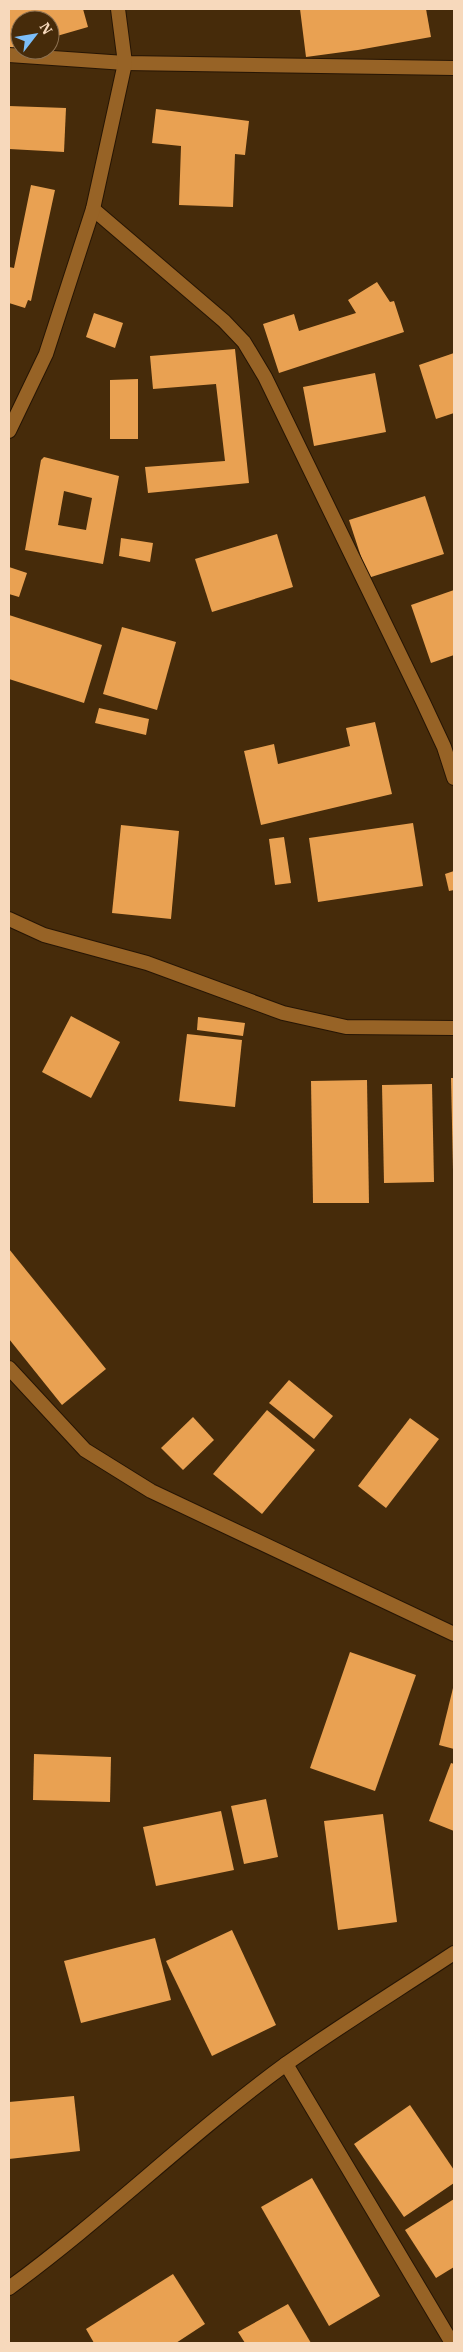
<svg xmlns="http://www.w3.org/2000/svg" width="463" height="2352" font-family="'IBM Plex Serif',serif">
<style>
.building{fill:#e9a152;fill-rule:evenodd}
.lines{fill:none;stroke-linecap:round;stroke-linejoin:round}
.minor-casing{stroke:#261504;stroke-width:16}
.minor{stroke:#976326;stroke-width:14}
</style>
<rect width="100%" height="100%" fill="#462b0a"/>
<g class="building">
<polygon points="9,9 83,9 88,27 50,38 50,20 20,20 20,46 9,49"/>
<polygon points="300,9 426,9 431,37 358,50 306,57"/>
<polygon points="9,106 66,108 64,152 9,149"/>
<polygon points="156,109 249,121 245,155 235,154 233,207 179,205 181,146 152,143"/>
<polygon points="31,185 55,190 31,301 28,300 25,308 9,303 9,267 14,268"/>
<polygon points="377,282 390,302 394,301 404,332 279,373 263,324 294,314 299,331 356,313 348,300"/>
<polygon points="94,313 123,323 115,348 86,337"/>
<polygon points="235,349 249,483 148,493 145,467 225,461 216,384 153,389 150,356"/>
<polygon points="454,353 454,413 436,419 419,365"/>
<polygon points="375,373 386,432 314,446 303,387"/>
<polygon points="138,379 138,439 110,439 110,380"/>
<path d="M44,457L119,476L103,564L25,550L41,460ZM64,491L92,498L86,530L58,525Z"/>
<polygon points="425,496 444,554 368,578 349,520"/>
<polygon points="277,534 293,587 212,612 195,559"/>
<polygon points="121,538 153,543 150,562 119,556"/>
<polygon points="9,567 27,573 19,597 9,594"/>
<polygon points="454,590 454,655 431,663 411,605"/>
<polygon points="9,615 102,645 84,703 9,679"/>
<polygon points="122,627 176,642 157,710 103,694"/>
<polygon points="99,708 149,719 146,735 95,723"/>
<polygon points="375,722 392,794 261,825 244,751 274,744 278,764 350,746 346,728"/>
<polygon points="413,823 423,886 318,902 309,838"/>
<polygon points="121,825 179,831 171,919 112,913"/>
<polygon points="284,837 291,883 275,885 269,839"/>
<polygon points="454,871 454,890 449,891 445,874"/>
<polygon points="71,1016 120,1042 91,1098 42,1072"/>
<polygon points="198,1017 245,1023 243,1036 197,1030"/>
<polygon points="187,1034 242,1040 235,1107 179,1101"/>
<polygon points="451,1078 454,1078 454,1170 453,1170"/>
<polygon points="367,1080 369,1203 313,1203 311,1081"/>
<polygon points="432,1084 434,1182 384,1183 382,1085"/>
<polygon points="9,1249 106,1369 62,1405 9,1339"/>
<polygon points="289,1380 333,1416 314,1439 269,1403"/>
<polygon points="267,1410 315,1450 262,1514 213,1474"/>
<polygon points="193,1417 214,1440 183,1470 161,1448"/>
<polygon points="410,1418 439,1439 386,1508 358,1486"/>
<polygon points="350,1652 416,1675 375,1791 310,1768"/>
<polygon points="454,1684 454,1749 439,1745"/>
<polygon points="34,1754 111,1757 110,1802 33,1800"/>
<polygon points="451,1763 454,1764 454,1831 429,1821"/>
<polygon points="266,1799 278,1857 244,1864 231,1806"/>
<polygon points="221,1811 234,1870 156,1886 143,1827"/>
<polygon points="383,1814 397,1922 338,1930 324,1821"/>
<polygon points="232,1930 276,2025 212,2056 166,1961"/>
<polygon points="155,1938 171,2000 81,2023 64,1961"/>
<polygon points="74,2096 80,2151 9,2159 9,2102"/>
<polygon points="410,2105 454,2170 454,2183 404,2217 354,2144"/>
<polygon points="312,2178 380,2296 329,2326 261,2207"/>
<polygon points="454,2199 454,2267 436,2278 405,2230"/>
<polygon points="173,2274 205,2324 176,2343 94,2343 86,2329"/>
<polygon points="288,2304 311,2343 245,2343 238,2332"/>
</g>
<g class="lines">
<defs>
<g id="minor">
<polyline points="9,55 125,63 454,68"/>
<polyline points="93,209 224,321 244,342 265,377 423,702 444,747 454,778"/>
<polyline points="9,431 46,354 93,209 125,63 118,9"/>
<polyline points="9,919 44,935 147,963 283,1013 346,1027 454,1028"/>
<polyline points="9,1368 85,1450 151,1491 454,1634"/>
<polyline points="286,2064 452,2343"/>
<path d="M9,2288C105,2218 190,2134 286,2064C341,2025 398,1990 454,1953"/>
</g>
</defs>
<use href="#minor" class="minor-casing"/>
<use href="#minor" class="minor"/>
</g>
<rect width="463" height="2352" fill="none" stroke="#f7d9bc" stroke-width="20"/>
<g transform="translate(35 35) rotate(59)"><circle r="24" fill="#462b0a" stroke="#8d7151"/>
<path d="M0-4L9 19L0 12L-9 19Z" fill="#7cbef9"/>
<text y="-8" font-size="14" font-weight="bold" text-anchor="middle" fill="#f7d9bc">N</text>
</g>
</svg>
